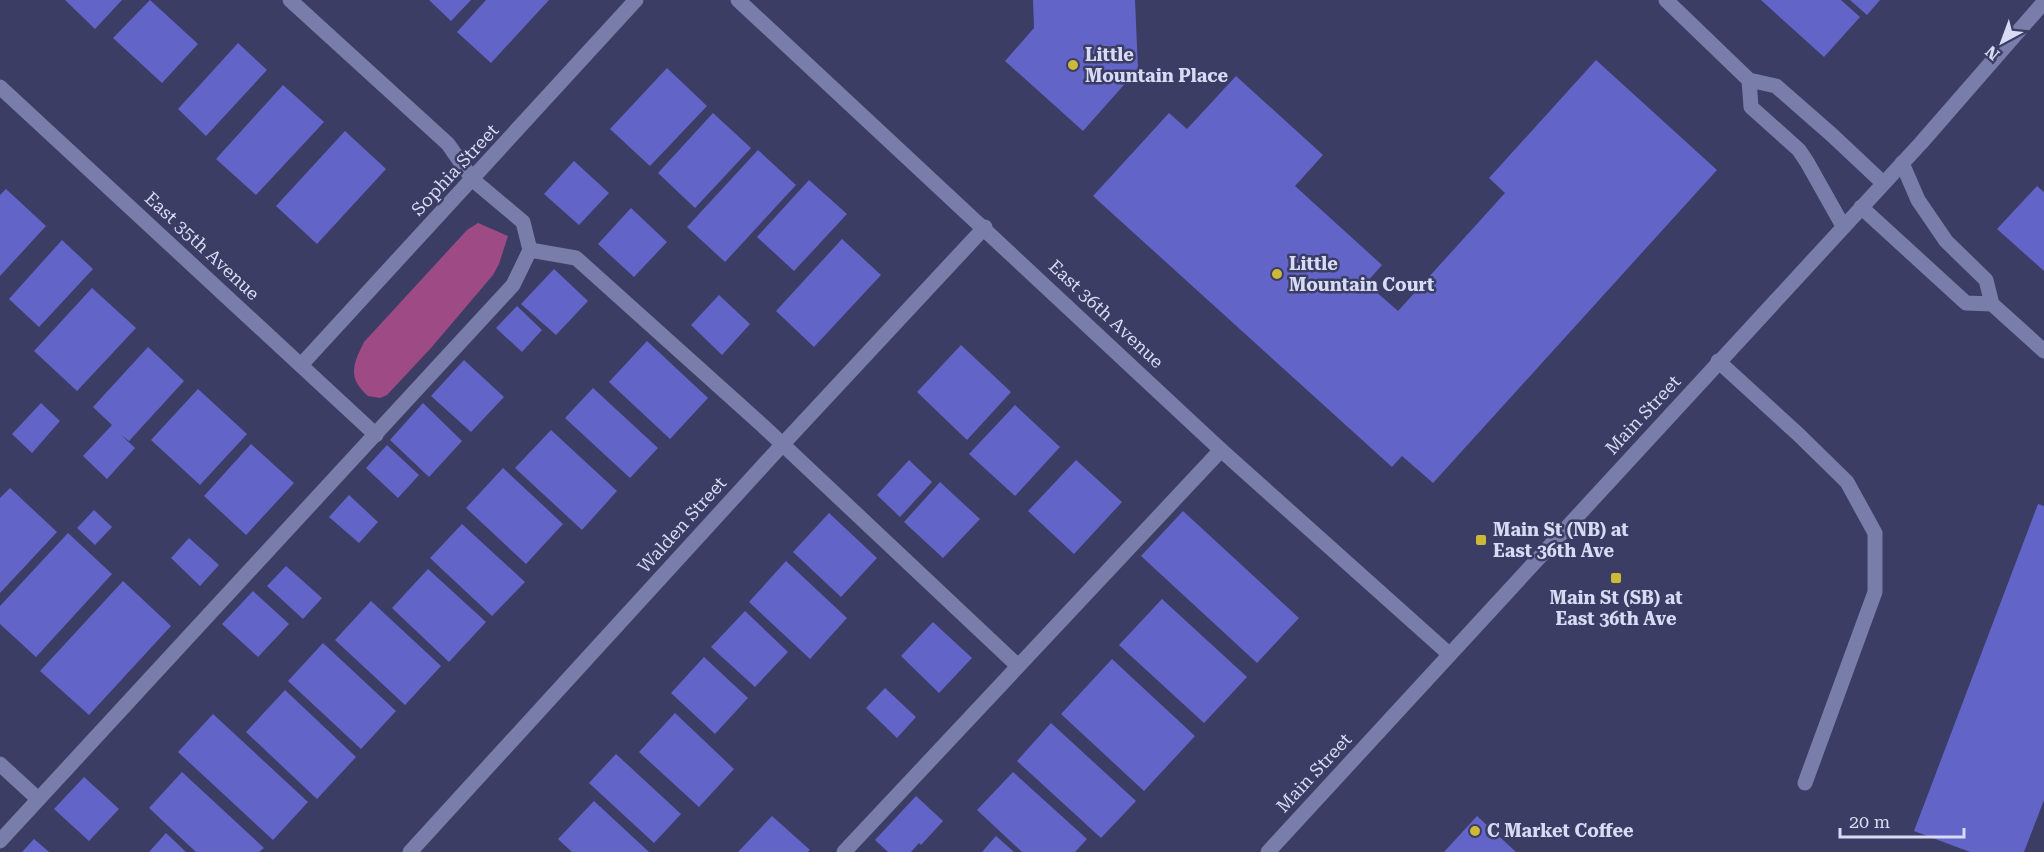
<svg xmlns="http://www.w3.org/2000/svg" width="2044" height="852" font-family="'Roboto Serif',serif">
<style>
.green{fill:#9e4a85}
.building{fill:#6364c7}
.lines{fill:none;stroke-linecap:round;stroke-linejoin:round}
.service{stroke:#797da9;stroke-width:15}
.minor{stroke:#797da9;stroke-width:15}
.secondary{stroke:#797da9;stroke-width:15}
.poi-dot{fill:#cdb938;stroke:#3b3d65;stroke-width:2}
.labels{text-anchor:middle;stroke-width:5;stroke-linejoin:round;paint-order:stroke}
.poi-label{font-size:18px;font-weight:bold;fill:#d8dbf3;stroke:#3b3d65;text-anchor:start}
.street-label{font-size:18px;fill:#d8dbf3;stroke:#3b3d65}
</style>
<rect width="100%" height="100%" fill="#3b3d65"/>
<path class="green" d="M478,223L508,236L499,264L493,275L431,348L387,395L380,398L368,396C347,378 353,364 364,342L467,230Z"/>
<g class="building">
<polygon points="65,0 122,0 95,29"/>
<polygon points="150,0 198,44 162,83 113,38"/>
<polygon points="429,0 471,0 451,21"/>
<polygon points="486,0 549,0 491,63 457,32"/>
<polygon points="1033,0 1135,0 1138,69 1083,131 1005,61 1034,28"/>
<polygon points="1761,0 1841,0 1860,17 1824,57"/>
<polygon points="1850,0 1880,0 1867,15"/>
<polygon points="238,43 267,70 206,136 178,109"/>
<polygon points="1596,60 1717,170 1433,483 1402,456 1392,467 1093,196 1169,113 1187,129 1236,76 1323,155 1295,186 1382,265 1366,283 1398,311 1505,193 1489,178"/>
<polygon points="667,68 707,106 650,166 610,129"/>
<polygon points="283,85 324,122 256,195 216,159"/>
<polygon points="713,113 751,148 695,208 658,173"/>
<polygon points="345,131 386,169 317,244 276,206"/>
<polygon points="758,150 796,185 725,262 687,227"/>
<polygon points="574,161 609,193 579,225 544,194"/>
<polygon points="809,180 847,214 794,271 757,237"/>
<polygon points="2037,186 2044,192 2044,271 1997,229"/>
<polygon points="6,189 46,226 0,276 0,195"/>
<polygon points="631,208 667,242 634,277 598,244"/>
<polygon points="842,239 881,275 814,347 776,311"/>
<polygon points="62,240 93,269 39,327 9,299"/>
<polygon points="554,269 588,301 556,335 521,304"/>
<polygon points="92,288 136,328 77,391 34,351"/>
<polygon points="719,295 750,324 722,355 691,325"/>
<polygon points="517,306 542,330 522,352 496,328"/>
<polygon points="647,341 708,398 670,439 609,382"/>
<polygon points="961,345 1011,392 967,440 917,392"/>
<polygon points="148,347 184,381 129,441 120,434 135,448 107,479 83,456 112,425 93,407"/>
<polygon points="464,360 504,397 471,432 431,396"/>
<polygon points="593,388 658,448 630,478 565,418"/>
<polygon points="198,389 247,434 200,485 151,440"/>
<polygon points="41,403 60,421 32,453 12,434"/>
<polygon points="423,403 462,441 429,477 390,440"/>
<polygon points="1015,405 1060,447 1015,496 969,454"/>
<polygon points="551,430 617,491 582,530 515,468"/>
<polygon points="251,444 294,483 246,535 204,496"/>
<polygon points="387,445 419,475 398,498 366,468"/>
<polygon points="909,460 932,482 900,517 877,495"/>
<polygon points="1076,460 1122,502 1074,554 1028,511"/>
<polygon points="503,468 563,524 526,564 466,508"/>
<polygon points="940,482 980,519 943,558 904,522"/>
<polygon points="10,488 57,532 0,593 0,498"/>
<polygon points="349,495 378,522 359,543 329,517"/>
<polygon points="2038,504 2044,506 2044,800 2024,852 1970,852 1914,831"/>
<polygon points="94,510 112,527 95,545 77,528"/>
<polygon points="1183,511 1299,618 1257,663 1141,556"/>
<polygon points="829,513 877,558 841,597 793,552"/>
<polygon points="462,524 525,582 492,616 430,558"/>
<polygon points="68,533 112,574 36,657 0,624 0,606"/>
<polygon points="189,538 219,565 200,586 171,558"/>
<polygon points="786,561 847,618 810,659 749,602"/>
<polygon points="286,566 322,598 303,619 267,586"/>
<polygon points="428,569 486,622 449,662 392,608"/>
<polygon points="123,581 171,626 89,715 40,671"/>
<polygon points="253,591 289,624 258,657 222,624"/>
<polygon points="1162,599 1247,677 1204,723 1119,645"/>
<polygon points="371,601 441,666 405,705 335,640"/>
<polygon points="745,611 788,652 755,687 711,647"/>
<polygon points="933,622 972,658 939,693 901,656"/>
<polygon points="323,643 396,711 361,749 288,681"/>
<polygon points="704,657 748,698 715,734 671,693"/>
<polygon points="1112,659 1195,736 1144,791 1061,714"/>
<polygon points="885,688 916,717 897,738 866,708"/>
<polygon points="285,690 356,757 317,799 246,732"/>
<polygon points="675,713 734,769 699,807 639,752"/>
<polygon points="213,714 308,802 273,840 178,752"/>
<polygon points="1051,723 1136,801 1101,838 1017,761"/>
<polygon points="616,754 681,814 654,843 589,783"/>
<polygon points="182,772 264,848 259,852 196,852 149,808"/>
<polygon points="1013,772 1087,839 1075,852 1022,852 977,810"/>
<polygon points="84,777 119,809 89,841 54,809"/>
<polygon points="916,796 943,821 921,845 919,843 911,852 888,852 875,840"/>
<polygon points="594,801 649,852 572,852 558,839"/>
<polygon points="772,816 810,850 808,852 738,852"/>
<polygon points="1477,816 1516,852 1444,852"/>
<polygon points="166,833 186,852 149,852"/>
<polygon points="996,836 1014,852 982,852"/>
<polygon points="34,839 49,852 22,852"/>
</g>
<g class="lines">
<g class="service">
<polyline points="530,250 576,258 763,426 1018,666"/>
<polyline points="1718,361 1799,435 1847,482 1875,533 1875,592 1805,783"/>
<polyline points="0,841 513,285 530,250 523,222 473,180 448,144 290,0"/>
<polyline points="844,852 1221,450"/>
</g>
<g class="minor">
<polyline points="738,0 1221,450 1449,654"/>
<polyline points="1666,0 1749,80 1776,86 1832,135 1883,183"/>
<polyline points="1749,80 1751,107 1799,150 1807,162 1843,226"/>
<polyline points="0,87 376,435"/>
<polyline points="1902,163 1918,200 1946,241 1986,280 1992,304 2044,351"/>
<polyline points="1861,207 1966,303 1992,304"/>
<polyline points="301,365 636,0"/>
<polyline points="0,764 38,799"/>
<polyline points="410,852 782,445 985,227"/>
</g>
<polyline class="secondary" points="1268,852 1921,143 2044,2"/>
</g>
<g class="poi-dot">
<circle cx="1073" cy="65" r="6"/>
<circle cx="1277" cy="274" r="6"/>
<rect x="1475" y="534" width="12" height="12" rx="3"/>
<rect x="1610" y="572" width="12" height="12" rx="3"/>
<circle cx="1475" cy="831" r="6"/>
</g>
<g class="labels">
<g class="poi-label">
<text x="1085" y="61">Little<tspan x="1085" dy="21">Mountain Place</tspan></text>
<text x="1289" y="270">Little<tspan x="1289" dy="21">Mountain Court</tspan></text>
<text x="1493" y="536">Main St (NB) at<tspan x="1493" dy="21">East 36th Ave</tspan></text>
<text x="1616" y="604" text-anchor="middle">Main St (SB) at<tspan x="1616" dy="21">East 36th Ave</tspan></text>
<text x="1487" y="837">C Market Coffee</text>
</g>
<g class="street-label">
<text transform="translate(455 170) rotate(-47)" y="6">Sophia Street</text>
<text transform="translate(202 246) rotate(43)" y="6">East 35th Avenue</text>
<text transform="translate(1106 314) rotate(43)" y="6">East 36th Avenue</text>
<text transform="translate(1643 415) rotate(-47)" y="6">Main Street</text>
<text transform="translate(682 525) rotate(-48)" y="6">Walden Street</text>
<text transform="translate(1314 773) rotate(-47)" y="6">Main Street</text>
</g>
</g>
<g transform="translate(2002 42) rotate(221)" stroke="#3b3d65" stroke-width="4.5" paint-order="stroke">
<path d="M0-4.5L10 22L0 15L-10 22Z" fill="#d8dbf3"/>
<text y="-9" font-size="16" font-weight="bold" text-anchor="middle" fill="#d8dbf3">N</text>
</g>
<path d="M1840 828v9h124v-9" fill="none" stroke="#d8dbf3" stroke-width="3"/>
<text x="1849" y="828" font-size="18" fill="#d8dbf3" stroke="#3b3d65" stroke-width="4.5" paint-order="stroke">20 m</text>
</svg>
